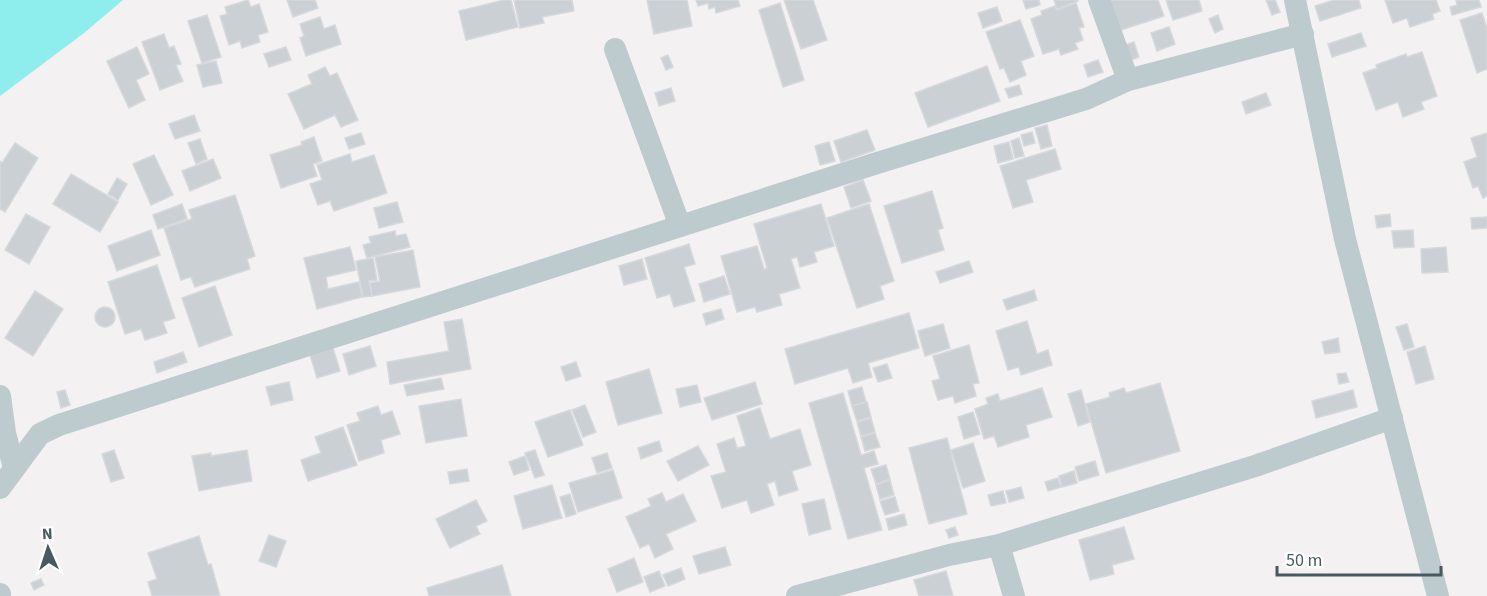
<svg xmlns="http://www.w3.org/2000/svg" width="1487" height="596" font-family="'Source Sans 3',sans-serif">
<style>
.water{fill:#8eeeed}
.building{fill:#cbd0d4;stroke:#d5d9dd;stroke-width:1.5}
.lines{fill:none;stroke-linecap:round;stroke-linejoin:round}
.minor{stroke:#bdcace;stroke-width:22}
</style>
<rect width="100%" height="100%" fill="#f4f1f2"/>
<polygon class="water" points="0,0 123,0 84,33 0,96"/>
<g class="building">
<polygon points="248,0 251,7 259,4 268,32 258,35 260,42 242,48 240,41 229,45 220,16 227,14 225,7"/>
<polygon points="287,0 315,0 318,8 293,17"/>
<polygon points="504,0 511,0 518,27 466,40 459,11"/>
<polygon points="514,0 572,0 574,11 542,17 544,23 520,28"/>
<polygon points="647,0 687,0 692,26 654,34"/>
<polygon points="696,0 738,0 740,6 716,13 715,7 709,9 708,3 698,6"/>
<polygon points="784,0 813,0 827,40 801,49"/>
<polygon points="1023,0 1039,0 1040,5 1026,9"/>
<polygon points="1054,0 1077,0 1078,1 1057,9"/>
<polygon points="1107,0 1158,0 1164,16 1118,31"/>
<polygon points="1166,0 1199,0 1202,11 1173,20"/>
<polygon points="1266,0 1275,0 1280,12 1272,15"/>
<polygon points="1334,0 1359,0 1361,8 1320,21 1315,6"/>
<polygon points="1385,0 1436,0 1440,11 1432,14 1434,19 1410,27 1407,18 1393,23"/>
<polygon points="1456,0 1479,0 1481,7 1452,15 1450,7 1457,5"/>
<polygon points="780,3 804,80 783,87 759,10"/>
<polygon points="1076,3 1084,27 1079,28 1083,40 1075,43 1078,49 1061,55 1059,49 1043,54 1031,19 1042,15 1041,11 1055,6 1056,10"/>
<polygon points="997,7 1002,21 983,28 978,13"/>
<polygon points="1482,13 1487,29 1487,69 1477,73 1460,20"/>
<polygon points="207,15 221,57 202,63 188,21"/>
<polygon points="1218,15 1223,29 1215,33 1209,19"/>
<polygon points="320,17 324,29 335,25 341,44 306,56 300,38 304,36 300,24"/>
<polygon points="1020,20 1034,56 1021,61 1026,75 1010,82 1004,68 1000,69 986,32"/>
<polygon points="1169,27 1175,44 1157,51 1151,33"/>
<polygon points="1361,33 1366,46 1332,57 1328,44"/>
<polygon points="164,34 169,48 174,46 181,64 176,65 183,81 160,90 142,42"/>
<polygon points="1134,42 1139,57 1131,60 1125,45"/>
<polygon points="137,47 149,74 136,80 145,100 129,108 107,61"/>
<polygon points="286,47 291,60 269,67 264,54"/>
<polygon points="1422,52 1437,96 1421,102 1424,109 1403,117 1398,102 1376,110 1363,73 1377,68 1376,65 1406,54 1407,57"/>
<polygon points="668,55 673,67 666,70 661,58"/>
<polygon points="1098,60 1103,72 1088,77 1084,65"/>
<polygon points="216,61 222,83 203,87 197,65"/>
<polygon points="987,66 1000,101 928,127 915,93"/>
<polygon points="325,67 330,76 337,73 358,120 341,127 335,115 304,129 288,94 312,84 308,75"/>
<polygon points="1019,85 1022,94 1009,98 1005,89"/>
<polygon points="671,88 675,101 659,106 655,93"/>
<polygon points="1266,93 1271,105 1246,114 1242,102"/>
<polygon points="194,115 200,131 175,139 169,124"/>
<polygon points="1047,125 1052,146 1041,149 1035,128"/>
<polygon points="867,130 875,150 841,162 834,141"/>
<polygon points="1032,132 1035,143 1024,146 1021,135"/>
<polygon points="361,133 365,144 349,149 345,138"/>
<polygon points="1487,133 1487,196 1483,198 1478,186 1473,188 1464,162 1477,157 1471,138"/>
<polygon points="314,137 322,161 313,164 317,176 281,188 270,155 302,145 301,142"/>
<polygon points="1019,138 1024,156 1015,158 1011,141"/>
<polygon points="200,139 207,159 196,164 188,143"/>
<polygon points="829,142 835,161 820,165 815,146"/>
<polygon points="1009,142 1013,159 998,163 994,146"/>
<polygon points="15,143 38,158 5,212 0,209 0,161 2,163"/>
<polygon points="1055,149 1061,169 1026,180 1033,202 1013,208 1000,166"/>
<polygon points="350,154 352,162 374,155 387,193 334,211 330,201 318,205 310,184 322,180 317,165"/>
<polygon points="154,155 173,195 151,205 133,164"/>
<polygon points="213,159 221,178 190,191 182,171"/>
<polygon points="71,174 118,202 100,232 53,204"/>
<polygon points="117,178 127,184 118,200 108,194"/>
<polygon points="863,180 871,201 851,208 844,187"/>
<polygon points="932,191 943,228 938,230 944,250 902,263 884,206"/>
<polygon points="235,195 255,256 247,259 250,269 195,287 191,277 181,280 164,228 192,219 189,210"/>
<polygon points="397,202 403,222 379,228 374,208"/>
<polygon points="182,204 187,219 158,229 153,215"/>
<polygon points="821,204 834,246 814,252 817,262 800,267 797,257 791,259 800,288 779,294 782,305 757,312 755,307 737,312 721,256 757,246 764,269 767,268 754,224"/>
<polygon points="869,204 894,281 880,286 884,299 857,308 827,218"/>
<polygon points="26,214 50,227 29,264 5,250"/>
<polygon points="1390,214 1391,226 1377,228 1375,216"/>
<polygon points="1487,217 1487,228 1472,229 1471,218"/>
<polygon points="151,230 160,255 117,271 108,246"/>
<polygon points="1413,230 1414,247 1394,248 1392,231"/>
<polygon points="395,231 396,236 406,234 410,247 367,258 363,245 371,243 369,237"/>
<polygon points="689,244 695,264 684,267 695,301 674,307 670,294 657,298 645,258"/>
<polygon points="350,247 356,270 326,277 328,289 359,282 362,297 317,309 304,258"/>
<polygon points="1446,247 1448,272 1422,273 1421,249"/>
<polygon points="413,250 420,287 372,296 370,283 380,281 375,257"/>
<polygon points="373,258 377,280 369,281 372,296 363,297 356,261"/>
<polygon points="642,259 647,279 624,285 619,266"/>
<polygon points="969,261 973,272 940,283 936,272"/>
<polygon points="157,265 175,318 163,322 167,333 145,340 141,329 125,334 108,282"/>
<polygon points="724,276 730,294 704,302 699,284"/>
<polygon points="215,286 232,335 199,347 182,298"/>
<polygon points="1034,290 1037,300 1007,310 1003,300"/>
<polygon points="35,291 63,309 33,356 5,338"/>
<circle cx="105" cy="317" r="10"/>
<polygon points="721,309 724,319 706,325 703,314"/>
<polygon points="909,313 919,348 868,363 872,377 853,383 848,368 795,384 785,349"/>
<polygon points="462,319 471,369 390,384 387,362 449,351 444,322"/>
<polygon points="1027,321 1037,354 1048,350 1052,365 1021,375 1019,367 1008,370 996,331"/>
<polygon points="943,324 950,348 925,356 918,331"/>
<polygon points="1407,324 1414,347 1404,350 1396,327"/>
<polygon points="1338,338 1340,352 1325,354 1322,342"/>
<polygon points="969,345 979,383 973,384 976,396 955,403 953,396 938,400 932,381 940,379 933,356"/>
<polygon points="370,346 376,366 349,375 343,354"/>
<polygon points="1425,346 1434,379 1416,384 1407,352"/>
<polygon points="333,348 340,371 317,378 310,355"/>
<polygon points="183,352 187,362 157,373 154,362"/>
<polygon points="576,362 581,376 566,381 561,367"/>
<polygon points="887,364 892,378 878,382 873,368"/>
<polygon points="649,369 662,413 618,425 606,382"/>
<polygon points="1346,373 1349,382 1339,384 1337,374"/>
<polygon points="441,378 444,389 407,396 404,385"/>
<polygon points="289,382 293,400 271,405 266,387"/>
<polygon points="755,382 762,404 712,420 704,398"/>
<polygon points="1160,383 1180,451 1106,473 1086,404 1110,397 1109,393 1124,388 1126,393"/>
<polygon points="697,385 701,402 680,407 676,389"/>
<polygon points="862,387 866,402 852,406 848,391"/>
<polygon points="1042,388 1052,417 1026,425 1029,437 998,447 994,436 984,439 975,409 988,404 986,398 998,394 1000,401"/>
<polygon points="65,390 70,405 61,408 57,392"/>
<polygon points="1081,390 1090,422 1078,426 1068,394"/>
<polygon points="1353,390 1357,407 1316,418 1312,401"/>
<polygon points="843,393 861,455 874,451 878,464 864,468 882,530 848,539 809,403"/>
<polygon points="461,399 467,436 426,443 419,406"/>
<polygon points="867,402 871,417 857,421 852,406"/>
<polygon points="585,405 596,432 583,437 572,410"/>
<polygon points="378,406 381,415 392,411 400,434 381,440 384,453 359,461 347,425 360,421 357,413"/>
<polygon points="760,408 770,439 800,429 811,465 792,471 798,490 779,496 775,481 767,484 774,505 751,513 747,500 722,508 711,476 726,472 717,444 734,438 737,448 746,446 737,416"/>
<polygon points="570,410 583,445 548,457 535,422"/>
<polygon points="973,412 980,434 964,439 958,417"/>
<polygon points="871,418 875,432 861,436 857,422"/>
<polygon points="343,427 357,465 308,481 301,460 321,453 315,437"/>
<polygon points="875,433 880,447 865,451 861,437"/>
<polygon points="947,438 967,514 929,524 909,448"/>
<polygon points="659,441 662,451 641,459 638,448"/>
<polygon points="973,443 985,481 963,488 951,450"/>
<polygon points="698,446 709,465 678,481 667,461"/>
<polygon points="114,450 124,478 111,482 102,454"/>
<polygon points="247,450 252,481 199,491 192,456 211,453 211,456"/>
<polygon points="535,450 544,475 535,478 525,453"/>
<polygon points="607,453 612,468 597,473 592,458"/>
<polygon points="525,456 529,470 514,475 509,462"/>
<polygon points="1095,461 1099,475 1079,481 1075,467"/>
<polygon points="886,465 890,479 876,484 871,469"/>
<polygon points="467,469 469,481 450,484 448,472"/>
<polygon points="613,470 622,498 578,512 569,483"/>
<polygon points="1074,471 1077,483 1062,487 1059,476"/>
<polygon points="1058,478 1061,487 1048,491 1045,482"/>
<polygon points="890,480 894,495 880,499 876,485"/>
<polygon points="552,485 562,518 523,529 514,496"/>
<polygon points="1021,487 1024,498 1009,502 1006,491"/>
<polygon points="1003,491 1006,503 991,506 988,495"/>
<polygon points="662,493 666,502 683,494 696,521 666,534 673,549 655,558 649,544 640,548 626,517 651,506 648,499"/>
<polygon points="570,494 576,514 566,517 560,497"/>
<polygon points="895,497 899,511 885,515 880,501"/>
<polygon points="824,499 831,529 809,535 802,504"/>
<polygon points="476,500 487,521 476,526 480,534 450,548 436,519"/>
<polygon points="904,514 907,525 889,530 886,519"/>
<polygon points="955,527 958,535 949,538 946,530"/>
<polygon points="1124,527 1134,559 1112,565 1114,574 1090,580 1079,540"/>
<polygon points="269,535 286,541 276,567 259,561"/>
<polygon points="199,536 208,565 211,564 220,596 152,596 148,582 157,579 148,553"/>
<polygon points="725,547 731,565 699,574 693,556"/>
<polygon points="634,558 643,582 617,592 608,569"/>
<polygon points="502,565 511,596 429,596 427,588"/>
<polygon points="681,568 685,579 668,586 663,575"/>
<polygon points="659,571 665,586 650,592 644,577"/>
<polygon points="946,571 953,596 919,596 914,580"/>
<polygon points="41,579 44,585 34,590 31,583"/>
</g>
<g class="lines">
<g class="minor">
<polyline points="1099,0 1128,80"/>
<polyline points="1295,0 1345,239 1438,596"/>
<polyline points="615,49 680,226"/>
<polyline points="0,396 5,433 14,468"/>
<polyline points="0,488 40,434 59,425 874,164 1086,99 1128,80 1303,34"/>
<polyline points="999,545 1014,596"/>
<polyline points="0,594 0,596"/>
<polyline points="797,596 949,555 999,545 1255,466 1392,418"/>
</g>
</g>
<g transform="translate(48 548) rotate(357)" stroke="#ffffff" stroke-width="4.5" paint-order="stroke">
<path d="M0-4.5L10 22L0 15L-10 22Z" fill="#495a5f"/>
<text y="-9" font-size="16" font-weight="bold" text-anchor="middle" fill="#495a5f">N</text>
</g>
<path d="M1277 566v9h164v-9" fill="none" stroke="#495a5f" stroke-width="3"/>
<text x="1286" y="566" font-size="18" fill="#495a5f" stroke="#ffffff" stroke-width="4.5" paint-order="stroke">50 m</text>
</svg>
